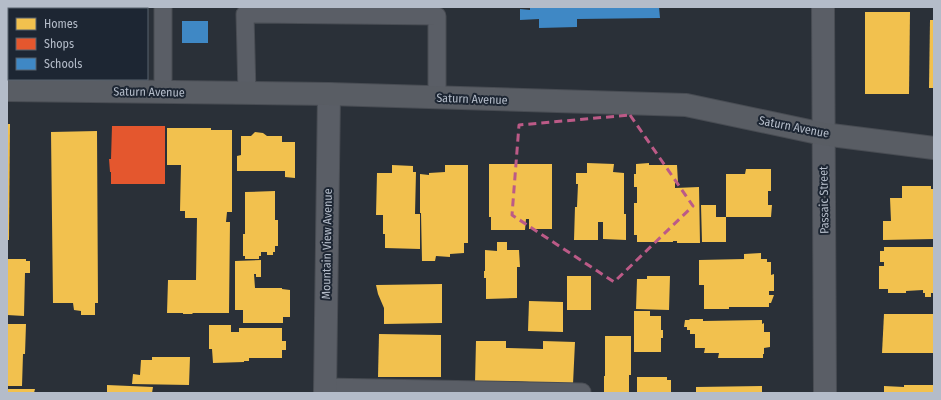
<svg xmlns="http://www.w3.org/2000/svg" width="941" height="400" font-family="'Fira Sans Condensed',sans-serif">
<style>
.homes{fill:#f2c14e}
.shops{fill:#e4572e}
.schools{fill:#3f88c5}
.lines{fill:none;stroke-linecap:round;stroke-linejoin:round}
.lane-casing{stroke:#484c53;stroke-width:19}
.street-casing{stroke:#484c53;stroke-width:24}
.secondary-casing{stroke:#484c53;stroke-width:24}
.lane{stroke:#5a5e66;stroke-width:17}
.street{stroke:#5a5e66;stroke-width:22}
.secondary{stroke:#595d64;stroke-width:22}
.marked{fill:none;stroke:#bc5a87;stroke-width:3;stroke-dasharray:8 5;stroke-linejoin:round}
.labels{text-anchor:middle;stroke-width:4;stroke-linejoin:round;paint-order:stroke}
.street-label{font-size:12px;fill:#b4bcc9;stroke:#1d2633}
</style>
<rect width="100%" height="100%" fill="#2a3038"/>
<g class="homes">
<polygon points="865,12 910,12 909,94 865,94"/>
<polygon points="930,20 934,20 934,88 929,88"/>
<polygon points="7,124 10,124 9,240 7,240"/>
<polygon points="167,128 211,128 211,130 232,130 232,212 227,212 226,222 230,222 229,313 193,313 192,314 183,314 183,313 167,313 168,280 196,280 197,218 185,218 185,211 180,211 181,165 167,165"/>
<polygon points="97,131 98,303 95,303 95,315 81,315 81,311 74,310 73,303 53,303 51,132"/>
<polygon points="255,132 263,133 267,136 282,136 282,142 295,142 295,178 285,177 285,171 237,171 237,156 241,155 241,136 251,136"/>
<polygon points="587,163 614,164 613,172 624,173 624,214 626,214 626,240 603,239 603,222 598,222 598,240 574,240 575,207 577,207 578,184 576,184 576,173 587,173"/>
<polygon points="649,163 649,165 677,165 678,183 675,183 675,188 699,187 700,243 677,243 677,241 673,241 673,242 637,242 637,235 634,235 634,203 637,203 637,187 634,187 634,174 636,174 636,164"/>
<polygon points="489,164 552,164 552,229 529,229 529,219 526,219 525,230 491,230 491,217 489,217"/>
<polygon points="392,165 413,166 413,172 416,172 415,214 420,214 420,249 385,248 385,234 383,234 383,215 376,215 377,173 392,173"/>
<polygon points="445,165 468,165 468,243 464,243 464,253 450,254 450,257 436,256 435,261 422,261 421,213 420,213 420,174 429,175 429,173 445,172"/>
<polygon points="746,169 771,169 771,191 768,191 768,205 772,205 771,217 726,217 726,174 745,174"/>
<polygon points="902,186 931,186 931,189 934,189 934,239 883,240 883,221 891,221 890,198 902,198"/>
<polygon points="275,191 275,220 278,220 278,246 275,246 275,252 273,252 273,255 267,255 267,252 261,252 261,256 259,256 259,259 245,259 245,256 243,256 243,234 245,234 245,192"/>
<polygon points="701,205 716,205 716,217 726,217 726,242 702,242"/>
<polygon points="497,242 507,242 507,250 519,250 520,267 517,267 517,298 486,299 486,278 484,278 484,271 485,271 485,250 497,251"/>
<polygon points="884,247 934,247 934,293 931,293 931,297 925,297 925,293 923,293 923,290 906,291 906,293 888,293 888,289 879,289 879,266 884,266 884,262 880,262 880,251 884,251"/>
<polygon points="761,253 761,259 767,259 767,262 771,262 771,275 774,274 774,291 769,291 769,295 774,295 771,303 769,303 769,307 729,307 729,309 704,309 704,285 699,285 699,260 744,259 744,254"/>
<polygon points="7,259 26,259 26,261 30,261 30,273 25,273 24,316 7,315"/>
<polygon points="261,260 261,277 256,277 256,274 254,274 255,288 282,288 282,289 290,290 290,317 283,317 283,323 243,323 243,310 235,310 235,261"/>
<rect x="567" y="276" width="24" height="34"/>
<polygon points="647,276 670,276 669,310 636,309 637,279 647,279"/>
<polygon points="442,284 442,323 384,324 384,308 378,294 376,285"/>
<polygon points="529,301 563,302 563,332 528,331"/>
<polygon points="634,311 650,311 650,316 661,316 661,330 663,330 663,338 661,338 661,352 634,352"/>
<polygon points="884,314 934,314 934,353 882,353"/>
<polygon points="689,319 703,319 703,321 762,320 762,324 764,323 764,332 770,332 770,347 764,348 764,354 763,354 763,358 718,358 719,353 704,353 705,348 695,348 695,334 690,334 690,330 687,330 687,327 684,327 685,320 690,320"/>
<polygon points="7,324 26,324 25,354 23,354 22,386 7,386"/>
<polygon points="209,325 231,325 231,332 239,332 239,328 282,328 282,341 286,341 286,350 282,350 282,358 249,358 249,361 244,361 244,362 213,363 212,349 209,349"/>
<polygon points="379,334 441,335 441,377 378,377"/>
<polygon points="605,336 631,336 631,375 629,375 629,393 604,393 604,376 605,376"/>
<polygon points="476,341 506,341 506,348 543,349 543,341 575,342 573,384 506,381 506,384 475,383"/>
<polygon points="152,357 190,357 189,385 132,384 133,374 140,375 141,360 152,360"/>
<polygon points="637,377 667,377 667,380 671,380 671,393 637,393"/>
<polygon points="107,385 153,387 152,393 107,393"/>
<polygon points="904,385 934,385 934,393 884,393 884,386 904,387"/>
<polygon points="762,386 762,393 696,393 696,387"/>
<polygon points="7,389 35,389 34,393 7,393"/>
</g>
<polygon class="shops" points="112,126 165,126 165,184 111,184 111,172 110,172 109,159 111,159"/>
<g class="schools">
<polygon points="530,7 659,7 660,18 577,19 577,27 539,28 539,19 520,20 520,9 530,10"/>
<rect x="182" y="21" width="26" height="22"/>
</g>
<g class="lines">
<defs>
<g id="lane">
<polyline points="163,7 163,92"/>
<polyline points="247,94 245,14 437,16 437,98"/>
<polyline points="325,387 582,392"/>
</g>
<g id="street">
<polyline points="823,7 825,393"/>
<polyline points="325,393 329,94"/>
</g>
<polyline id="secondary" points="7,90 329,94 686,105 823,134 934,148"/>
</defs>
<use href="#lane" class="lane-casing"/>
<use href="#street" class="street-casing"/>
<use href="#secondary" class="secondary-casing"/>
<use href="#lane" class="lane"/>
<use href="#street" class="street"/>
<use href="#secondary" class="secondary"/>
</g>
<path class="marked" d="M630,115L693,206L614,282L512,215L519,125Z"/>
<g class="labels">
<g class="street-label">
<text transform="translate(149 92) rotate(1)" y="4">Saturn Avenue</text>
<text transform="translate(472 99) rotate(2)" y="4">Saturn Avenue</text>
<text transform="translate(794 127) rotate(11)" y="4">Saturn Avenue</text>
<text transform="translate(824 200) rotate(-91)" y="4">Passaic Street</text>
<text transform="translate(327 244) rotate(-89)" y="4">Mountain View Avenue</text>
</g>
</g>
<rect width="941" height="400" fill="none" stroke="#b4bcc9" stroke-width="16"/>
<rect x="8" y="8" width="140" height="72" fill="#1d2633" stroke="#59626f"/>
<rect x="16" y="18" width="20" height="12" fill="#f2c14e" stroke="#59626f"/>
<text x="44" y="28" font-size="12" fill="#b4bcc9">Homes</text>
<rect x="16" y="38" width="20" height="12" fill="#e4572e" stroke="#59626f"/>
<text x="44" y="48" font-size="12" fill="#b4bcc9">Shops</text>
<rect x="16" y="58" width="20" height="12" fill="#3f88c5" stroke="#59626f"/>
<text x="44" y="68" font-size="12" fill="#b4bcc9">Schools</text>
</svg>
